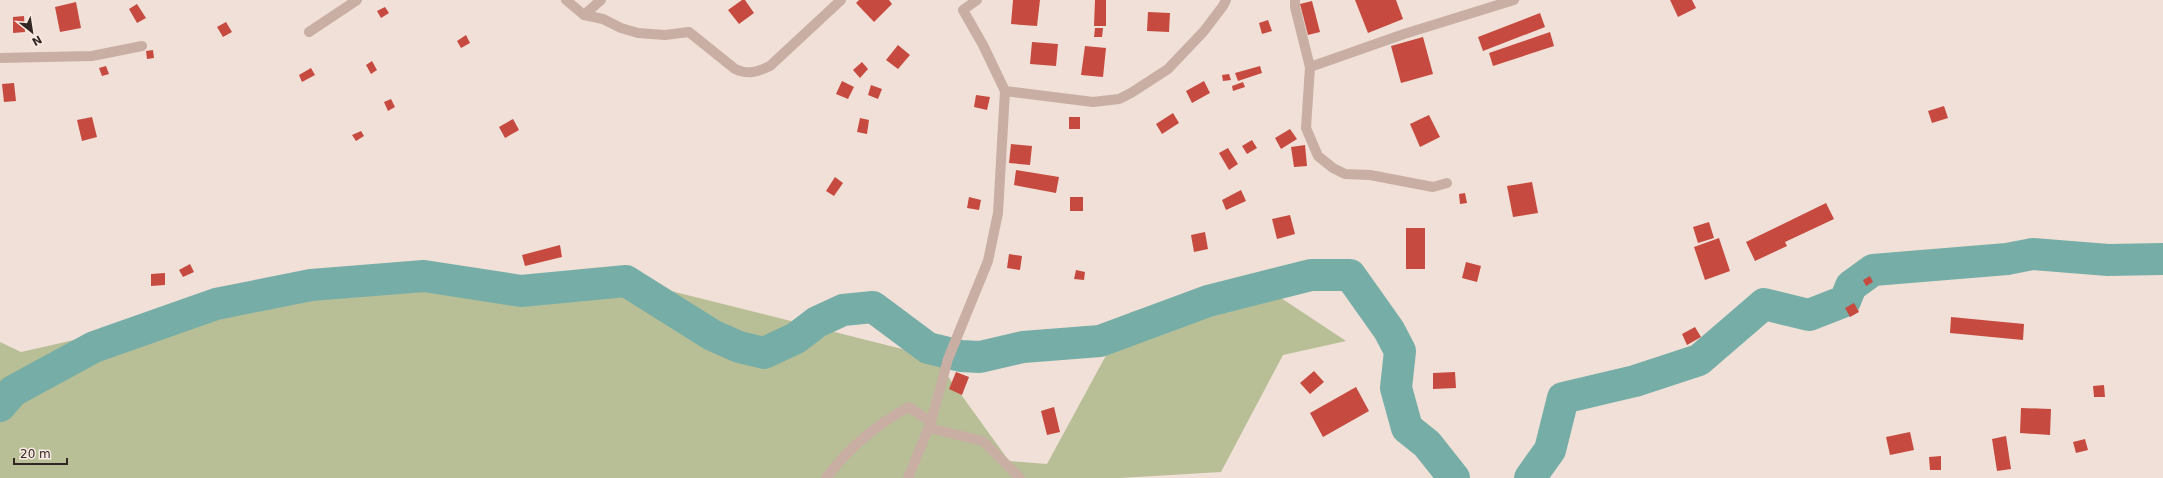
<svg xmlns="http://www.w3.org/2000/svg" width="2163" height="478" font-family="'DejaVu Sans',sans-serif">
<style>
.green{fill:#b8bf97}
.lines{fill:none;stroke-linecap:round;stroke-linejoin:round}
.river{stroke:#76aea7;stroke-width:32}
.building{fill:#c64a3f}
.street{stroke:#c8aea3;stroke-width:10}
</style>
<rect width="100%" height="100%" fill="#f1e0d7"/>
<polygon class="green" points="595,272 934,357 1009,461 1047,464 1129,313 1246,275 1346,341 1283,355 1221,472 1120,478 0,478 0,342 21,352 281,293"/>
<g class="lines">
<g class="river">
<polyline points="0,406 13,391 94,347 216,304 311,285 424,276 521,291 626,281 712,335 739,347 764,353 796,338 817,322 843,310 873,307 928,348 961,356 980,357 1023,347 1100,341 1208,301 1311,275 1350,275 1389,330 1400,351 1396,388 1407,428 1427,444 1454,478"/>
<polyline points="1530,478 1550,450 1563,398 1635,381 1699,360 1764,304 1809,315 1845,301 1851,286 1873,270 2007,259 2033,254 2108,260 2163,259"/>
</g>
</g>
<g class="building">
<polygon points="742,0 745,0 754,13 739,24 728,10"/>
<polygon points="859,0 889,0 892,4 874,22 856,3"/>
<polygon points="1013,0 1040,0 1037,26 1011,24"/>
<polygon points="1095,0 1106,0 1106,26 1094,26"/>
<polygon points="1355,0 1396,0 1403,19 1368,33"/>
<polygon points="1670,0 1692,0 1696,8 1678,17"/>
<polygon points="1312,1 1320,32 1308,35 1300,4"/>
<polygon points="76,2 81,28 60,32 55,7"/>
<polygon points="137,4 146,18 137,23 129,9"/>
<polygon points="385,7 389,13 381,18 377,11"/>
<polygon points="1148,12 1170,13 1169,32 1147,31"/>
<polygon points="1540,13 1545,27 1483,51 1478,37"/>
<polygon points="24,16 25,32 13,33 13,17"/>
<polygon points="1268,20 1272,31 1262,34 1259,23"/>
<polygon points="226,22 232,32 223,37 217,27"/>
<polygon points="1095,28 1103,28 1102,37 1094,37"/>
<polygon points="1550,32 1554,46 1493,66 1489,53"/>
<polygon points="466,35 470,43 461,48 457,41"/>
<polygon points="1423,37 1433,74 1401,83 1391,46"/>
<polygon points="1032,42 1058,44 1056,66 1030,64"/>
<polygon points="898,45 910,55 898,69 886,60"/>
<polygon points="1085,46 1106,48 1103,77 1081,75"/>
<polygon points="153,50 154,58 147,59 146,51"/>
<polygon points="372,61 377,70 371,74 366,65"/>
<polygon points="862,62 868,69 860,78 853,70"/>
<polygon points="106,66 109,74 102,76 99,68"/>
<polygon points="1260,66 1262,73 1238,81 1235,73"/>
<polygon points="311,68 315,75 302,82 299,75"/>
<polygon points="1229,74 1231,80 1223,81 1222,75"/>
<polygon points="842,81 854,87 848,99 836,94"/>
<polygon points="1204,81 1210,93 1192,103 1186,91"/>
<polygon points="1243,82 1245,87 1233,91 1232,86"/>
<polygon points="14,83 16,101 4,102 2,84"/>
<polygon points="871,85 882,89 878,99 868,95"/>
<polygon points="976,95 990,97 987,110 974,107"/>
<polygon points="391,99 395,107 388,111 384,102"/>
<polygon points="1944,106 1948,118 1932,123 1928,111"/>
<polygon points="1173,113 1179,123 1162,134 1156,124"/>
<polygon points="1429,115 1440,137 1420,147 1410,124"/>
<polygon points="92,117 97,137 82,141 77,120"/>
<rect x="1069" y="117" width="11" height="12"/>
<polygon points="860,118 869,120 867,134 857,132"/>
<polygon points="513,119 519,130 505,138 499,127"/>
<polygon points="1290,129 1297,139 1281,149 1275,138"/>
<polygon points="361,131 364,136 356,141 352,135"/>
<polygon points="1252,140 1257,148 1247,154 1242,146"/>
<polygon points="1011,144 1032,146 1030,165 1009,163"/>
<polygon points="1305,145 1307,166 1294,167 1291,147"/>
<polygon points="1228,148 1238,164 1229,170 1219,153"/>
<polygon points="1016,170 1059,177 1056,193 1014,185"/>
<polygon points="835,177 843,183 834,196 826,191"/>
<polygon points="1532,182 1538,213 1513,217 1507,186"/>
<polygon points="1241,190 1246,201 1226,210 1222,200"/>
<polygon points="1465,193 1467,203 1460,204 1459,194"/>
<polygon points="969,197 981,200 979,210 967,208"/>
<rect x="1070" y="197" width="13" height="14"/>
<polygon points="1826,203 1834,219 1785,242 1787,246 1755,261 1746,242"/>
<polygon points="1290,215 1295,234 1277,239 1272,219"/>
<polygon points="1709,222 1714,238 1698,243 1693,227"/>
<rect x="1406" y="228" width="19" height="41"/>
<polygon points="1205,232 1208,249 1194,252 1191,235"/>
<polygon points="1719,238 1730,271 1705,280 1694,247"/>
<polygon points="560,245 562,257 525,266 522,255"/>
<polygon points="1009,254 1022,256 1020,270 1007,268"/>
<polygon points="1466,262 1481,266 1477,282 1462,278"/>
<polygon points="190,264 194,272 183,277 179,270"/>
<polygon points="1076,270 1085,272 1084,280 1074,279"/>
<polygon points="165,273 165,285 151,286 151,274"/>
<polygon points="1870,276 1873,282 1866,286 1863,280"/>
<polygon points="1854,303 1859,312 1850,317 1845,308"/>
<polygon points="1951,317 2024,324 2023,340 1950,333"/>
<polygon points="1695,327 1701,337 1687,345 1682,334"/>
<polygon points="1314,371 1324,382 1310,394 1300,383"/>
<polygon points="956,372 969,377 962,395 949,389"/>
<polygon points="1455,372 1456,388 1433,389 1433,373"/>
<polygon points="2104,385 2105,397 2094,397 2093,386"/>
<polygon points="1356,387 1369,411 1323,437 1310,413"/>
<polygon points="1054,407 1060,432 1047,435 1041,411"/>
<polygon points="2021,408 2051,409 2050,435 2020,433"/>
<polygon points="1910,432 1914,450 1890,455 1886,437"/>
<polygon points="2006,436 2011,469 1997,471 1992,439"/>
<polygon points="2085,439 2088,450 2076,453 2073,442"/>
<polygon points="1941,456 1941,470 1930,470 1929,457"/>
</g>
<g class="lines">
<g class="street">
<path d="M566,0L584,15L603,19L621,28L638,33L665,35L689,32L735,69C748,75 757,72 770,66L841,0"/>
<polyline points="1295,0 1295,7 1310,67 1306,128 1318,156 1333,168 1345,174 1370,175 1433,187 1447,183"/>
<polyline points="584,15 601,0"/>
<polyline points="309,32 357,0"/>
<polyline points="0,58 92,56 142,46"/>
<polyline points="1310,67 1404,34 1514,0"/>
<polyline points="1005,91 1093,102 1119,99 1131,93 1168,69 1204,31 1223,6 1226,0"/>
<polyline points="929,428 983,441 1020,478"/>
<path d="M826,478C848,449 877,424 909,407L931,422"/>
<polyline points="908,478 931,422 948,359 988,261 998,213 1005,91 983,45 963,10 977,0"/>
</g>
</g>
<g transform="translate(32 32) rotate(150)" stroke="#f9ebe3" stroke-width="3" paint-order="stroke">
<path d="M0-3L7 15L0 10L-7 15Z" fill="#332725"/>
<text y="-6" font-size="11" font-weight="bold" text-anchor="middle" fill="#332725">N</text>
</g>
<path d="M14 458v6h53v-6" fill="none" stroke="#332725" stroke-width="2"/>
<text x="20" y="458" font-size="12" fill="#332725" stroke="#f9ebe3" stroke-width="3" paint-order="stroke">20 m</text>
</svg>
